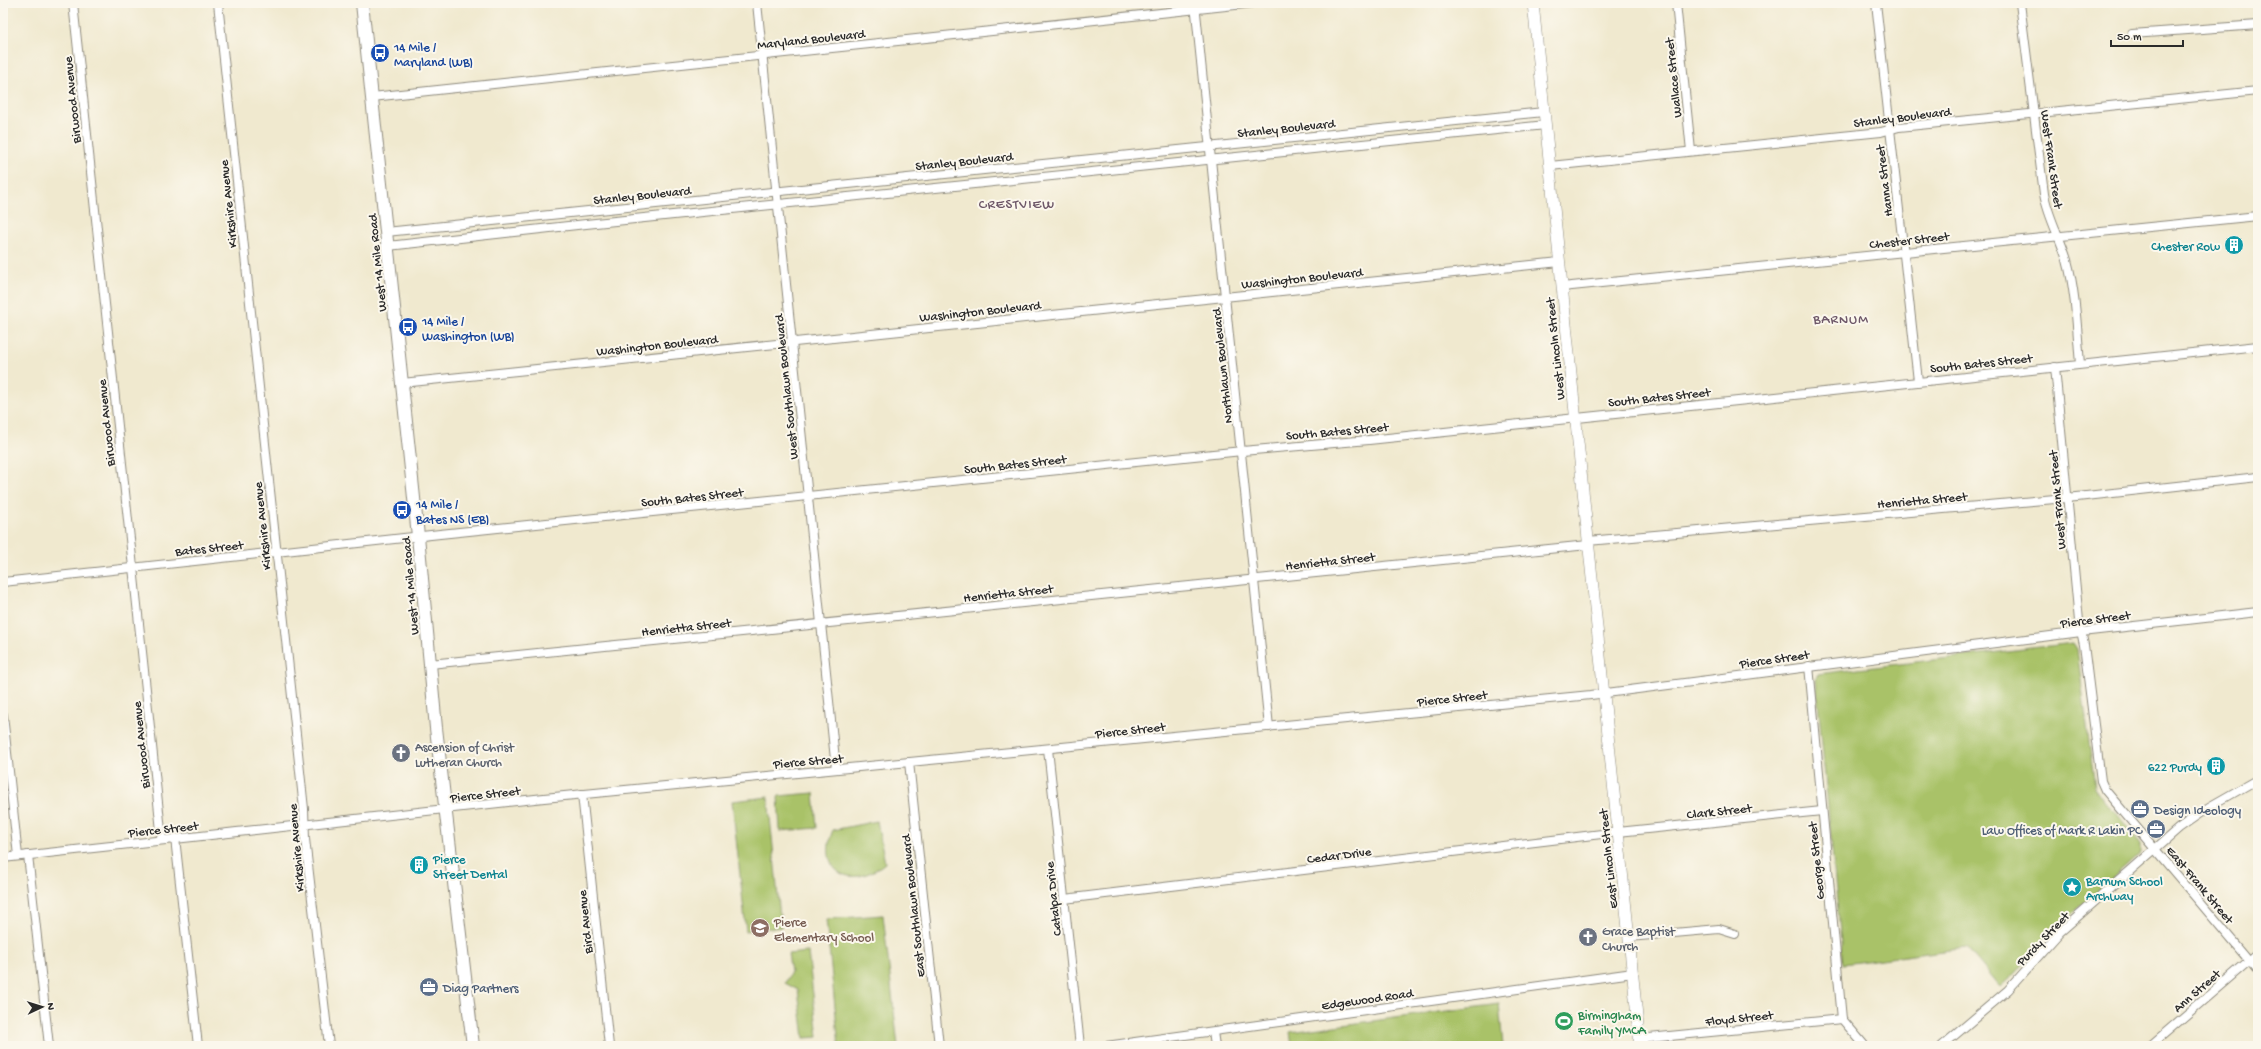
<svg xmlns="http://www.w3.org/2000/svg" width="2261" height="1049" font-family="'Gochi Hand',sans-serif">
<style>
.green{fill:#a9c268;stroke:#6a764a}
.lines{fill:none;stroke-linecap:round;stroke-linejoin:round}
.minor-casing{stroke:#8e8a7d;stroke-width:10}
.tertiary-casing{stroke:#8e8a7d;stroke-width:12}
.secondary-casing{stroke:#8e8a7d;stroke-width:14}
.minor{stroke:#fff;stroke-width:8}
.tertiary{stroke:#fff;stroke-width:11}
.secondary{stroke:#fff;stroke-width:12}
.labels{text-anchor:middle;stroke-width:4;stroke-linejoin:round;paint-order:stroke}
.street-label{font-size:13px;fill:#2b2b2b;stroke:#fbf7ec}
.transit-label{font-size:13px;fill:#164399;stroke:#fbf7ec;text-anchor:start}
.culture-label{font-size:13px;fill:#0d838f;stroke:#fbf7ec;text-anchor:end}
.worship-label{font-size:13px;fill:#5b616d;stroke:#fbf7ec;text-anchor:start}
.service-label{font-size:13px;fill:#4e5e75;stroke:#fbf7ec;text-anchor:start}
.education-label{font-size:13px;fill:#785e54;stroke:#fbf7ec;text-anchor:start}
.leisure-label{font-size:13px;fill:#27864d;stroke:#fbf7ec;text-anchor:start}
.neighbourhood-label{font-size:14px;letter-spacing:1px;fill:#6e5869;stroke:#fbf7ec}
</style>
<rect width="100%" height="100%" fill="#fbf7ec"/>
<filter id="ink" filterUnits="userSpaceOnUse"><feTurbulence type="fractalNoise" baseFrequency=".025" numOctaves="2"/><feDisplacementMap in="SourceGraphic" scale="8" xChannelSelector="R" yChannelSelector="G"/><feConvolveMatrix kernelMatrix="1 2 1 2 8 2 1 2 1" color-interpolation-filters="sRGB"/></filter>
<filter id="wash" filterUnits="userSpaceOnUse"><feTurbulence type="fractalNoise" baseFrequency=".012" numOctaves="4" result="noise"/><feDisplacementMap in="SourceGraphic" scale="16" xChannelSelector="R" yChannelSelector="G"/><feGaussianBlur stdDeviation="0.9" result="paint"/><feColorMatrix in="noise" values="0 0 0 0 0 0 0 0 0 0 0 0 0 0 0 0 0 1.4 0 .05"/><feComposite in="paint" operator="in"/></filter>
<g filter="url(#wash)">
<rect width="100%" height="100%" fill="#f0e9cf"/>
<g class="green">
<polygon points="2073,643 2077,649 2095,788 2141,845 2141,853 2042,941 2016,972 2000,987 1967,948 1843,964 1816,681 1817,674"/>
<polygon points="814,793 817,828 780,831 778,796"/>
<polygon points="768,797 781,927 746,931 732,801"/>
<path d="M877,821L885,863C851,892 816,871 833,830Z"/>
<polygon points="883,915 898,1046 839,1046 826,919"/>
<polygon points="808,952 818,1037 804,1038 798,990 785,983 791,972 788,954"/>
<polygon points="1499,1004 1503,1046 1292,1046 1290,1032"/>
</g>
</g>
<g filter="url(#ink)">
<g class="lines">
<defs>
<g id="minor">
<polyline points="73,3 162,840"/>
<polyline points="218,3 304,809 305,839 329,1046"/>
<polyline points="757,3 836,769"/>
<polyline points="1195,3 1269,727"/>
<polyline points="1676,3 1691,151"/>
<polyline points="1876,3 1918,381"/>
<path d="M2020,3L2044,194C2048,217 2060,237 2067,260C2076,293 2077,330 2080,364"/>
<polyline points="2132,34 2258,25"/>
<polyline points="372,97 1254,3"/>
<polyline points="1550,166 1881,132 1899,127 2258,91"/>
<polyline points="386,232 1544,112"/>
<polyline points="388,246 586,224 1546,125"/>
<polyline points="1562,287 2258,216"/>
<polyline points="2055,367 2079,621 2084,645 2101,781 2105,790 2258,971"/>
<polyline points="402,383 1560,262"/>
<polyline points="1588,541 2077,497 2258,477"/>
<polyline points="3,582 440,534 1242,451 1369,440 2258,346"/>
<polyline points="430,664 1588,545"/>
<polyline points="1809,666 1842,1019 1865,1046"/>
<polyline points="3,715 18,856"/>
<polyline points="1048,749 1080,1046"/>
<polyline points="909,762 939,1046"/>
<polyline points="582,794 609,1046"/>
<polyline points="175,838 198,1046"/>
<polyline points="28,855 49,1046"/>
<polyline points="3,858 544,798 1591,695 2081,632 2258,612"/>
<polyline points="1064,899 1618,832 1822,811"/>
<polyline points="1629,937 1719,929 1735,934"/>
<polyline points="1213,1032 1215,1046"/>
<polyline points="1639,1039 1842,1019"/>
<polyline points="1106,1046 1633,973"/>
<polyline points="1942,1046 2008,990 2060,932 2179,828 2209,807 2258,779"/>
<polyline points="2150,1046 2258,953"/>
</g>
<polyline id="tertiary" points="1533,3 1640,1046"/>
<polyline id="secondary" points="362,3 418,536 436,728 473,1046"/>
</defs>
<use href="#minor" class="minor-casing"/>
<use href="#tertiary" class="tertiary-casing"/>
<use href="#secondary" class="secondary-casing"/>
<use href="#minor" class="minor"/>
<use href="#tertiary" class="tertiary"/>
<use href="#secondary" class="secondary"/>
</g>
</g>
<defs>
<symbol id="bus-disc" viewBox="-11 -11 22 22"><circle r="9.5" fill="#1a4fb4" stroke="#fbf7ec"/><path d="M-5-6H5V4H4V6H2V4H-2V6H-4V4H-5ZM-3.5-4V0h7V-4ZM-3.5 1.2v1.5H-2V1.2ZM2 1.2v1.5H3.5V1.2Z" fill="#fff"/></symbol>
<symbol id="building-disc" viewBox="-11 -11 22 22"><circle r="9.5" fill="#0f9aa8" stroke="#fbf7ec"/><path d="M-4-6H4V6H1V3H-1V6H-4ZM-2.5-4.3h1.7v1.8h-1.7ZM.8-4.3h1.7v1.8H.8ZM-2.5-1h1.7V.8h-1.7ZM.8-1h1.7V.8H.8Z" fill="#fff"/></symbol>
<symbol id="church-disc" viewBox="-11 -11 22 22"><circle r="9.5" fill="#6b7280" stroke="#fbf7ec"/><path d="M-1.2-6h2.4v3.5h3.3v2.4h-3.3V6h-2.4V-.1h-3.3v-2.4h3.3Z" fill="#fff"/></symbol>
<symbol id="office-disc" viewBox="-11 -11 22 22"><circle r="9.5" fill="#5c6f8a" stroke="#fbf7ec"/><path d="M-6-3h4V-5.5h4V-3h4V5H-6ZM-1-4.5V-3h2v-1.5ZM-6 0V1H6V0Z" fill="#fff"/></symbol>
<symbol id="sight-disc" viewBox="-11 -11 22 22"><circle r="9.5" fill="#0f9aa8" stroke="#fbf7ec"/><path d="M0-6L1.8-2.2L6-1.7L2.9 1.2L3.7 5.4L0 3.3L-3.7 5.4L-2.9 1.2L-6-1.7L-1.8-2.2Z" fill="#fff"/></symbol>
<symbol id="school-disc" viewBox="-11 -11 22 22"><circle r="9.5" fill="#8d6e63" stroke="#fbf7ec"/><path d="M0-5L7-2L0 1L-7-2ZM-4 1L0 2.5L4 1V4Q0 6-4 4Z" fill="#fff"/></symbol>
<symbol id="stadium-disc" viewBox="-11 -11 22 22"><circle r="9.5" fill="#2e9e5b" stroke="#fbf7ec"/><path d="M0-5a6.5 5 0 1 0 0 10a6.5 5 0 1 0 0-10ZM-3.5-1.8h7v3.6h-7Z" fill="#fff"/></symbol>
</defs>
<g fill-rule="evenodd">
<use href="#bus-disc" x="369" y="42" width="22" height="22"/>
<use href="#building-disc" x="2223" y="234" width="22" height="22"/>
<use href="#bus-disc" x="397" y="316" width="22" height="22"/>
<use href="#bus-disc" x="391" y="499" width="22" height="22"/>
<use href="#church-disc" x="390" y="742" width="22" height="22"/>
<use href="#building-disc" x="2205" y="755" width="22" height="22"/>
<use href="#office-disc" x="2129" y="798" width="22" height="22"/>
<use href="#office-disc" x="2145" y="818" width="22" height="22"/>
<use href="#building-disc" x="408" y="854" width="22" height="22"/>
<use href="#sight-disc" x="2061" y="876" width="22" height="22"/>
<use href="#school-disc" x="749" y="917" width="22" height="22"/>
<use href="#church-disc" x="1577" y="926" width="22" height="22"/>
<use href="#office-disc" x="418" y="976" width="22" height="22"/>
<use href="#stadium-disc" x="1553" y="1010" width="22" height="22"/>
</g>
<g class="labels">
<g class="street-label">
<text transform="translate(811 38) rotate(-6)" y="5">Maryland Boulevard</text>
<text transform="translate(1672 78) rotate(-96)" y="5">Wallace Street</text>
<text transform="translate(71 100) rotate(-96)" y="5">Birwood Avenue</text>
<text transform="translate(1902 116) rotate(-7)" y="5">Stanley Boulevard</text>
<text transform="translate(1286 127) rotate(-6)" y="5">Stanley Boulevard</text>
<text transform="translate(2053 159) rotate(82)" y="5">West Frank Street</text>
<text transform="translate(964 160) rotate(-6)" y="5">Stanley Boulevard</text>
<text transform="translate(1883 181) rotate(-97)" y="5">Hanna Street</text>
<text transform="translate(642 194) rotate(-6)" y="5">Stanley Boulevard</text>
<text transform="translate(227 204) rotate(-96)" y="5">Kirkshire Avenue</text>
<text transform="translate(1909 239) rotate(-6)" y="5">Chester Street</text>
<text transform="translate(376 263) rotate(-96)" y="5">West 14 Mile Road</text>
<text transform="translate(1302 277) rotate(-6)" y="5">Washington Boulevard</text>
<text transform="translate(980 310) rotate(-6)" y="5">Washington Boulevard</text>
<text transform="translate(657 344) rotate(-6)" y="5">Washington Boulevard</text>
<text transform="translate(1554 349) rotate(-96)" y="5">West Lincoln Street</text>
<text transform="translate(1981 362) rotate(-6)" y="5">South Bates Street</text>
<text transform="translate(1221 366) rotate(-96)" y="5">Northlawn Boulevard</text>
<text transform="translate(785 387) rotate(-96)" y="5">West Southlawn Boulevard</text>
<text transform="translate(1659 396) rotate(-6)" y="5">South Bates Street</text>
<text transform="translate(105 423) rotate(-96)" y="5">Birwood Avenue</text>
<text transform="translate(1337 430) rotate(-5)" y="5">South Bates Street</text>
<text transform="translate(1015 463) rotate(-6)" y="5">South Bates Street</text>
<text transform="translate(692 496) rotate(-6)" y="5">South Bates Street</text>
<text transform="translate(1922 499) rotate(-5)" y="5">Henrietta Street</text>
<text transform="translate(2056 500) rotate(-95)" y="5">West Frank Street</text>
<text transform="translate(261 526) rotate(-96)" y="5">Kirkshire Avenue</text>
<text transform="translate(209 547) rotate(-6)" y="5">Bates Street</text>
<text transform="translate(1330 560) rotate(-6)" y="5">Henrietta Street</text>
<text transform="translate(409 586) rotate(-95)" y="5">West 14 Mile Road</text>
<text transform="translate(1008 592) rotate(-6)" y="5">Henrietta Street</text>
<text transform="translate(2095 618) rotate(-7)" y="5">Pierce Street</text>
<text transform="translate(686 626) rotate(-6)" y="5">Henrietta Street</text>
<text transform="translate(1774 658) rotate(-8)" y="5">Pierce Street</text>
<text transform="translate(1452 697) rotate(-6)" y="5">Pierce Street</text>
<text transform="translate(1130 729) rotate(-6)" y="5">Pierce Street</text>
<text transform="translate(140 745) rotate(-96)" y="5">Birwood Avenue</text>
<text transform="translate(808 760) rotate(-5)" y="5">Pierce Street</text>
<text transform="translate(485 793) rotate(-6)" y="5">Pierce Street</text>
<text transform="translate(1719 810) rotate(-6)" y="5">Clark Street</text>
<text transform="translate(163 828) rotate(-6)" y="5">Pierce Street</text>
<text transform="translate(295 848) rotate(-95)" y="5">Kirkshire Avenue</text>
<text transform="translate(1339 854) rotate(-7)" y="5">Cedar Drive</text>
<text transform="translate(1607 859) rotate(-96)" y="5">East Lincoln Street</text>
<text transform="translate(1815 861) rotate(-96)" y="5">George Street</text>
<text transform="translate(2201 884) rotate(50)" y="5">East Frank Street</text>
<text transform="translate(1052 899) rotate(-96)" y="5">Catalpa Drive</text>
<text transform="translate(912 906) rotate(-96)" y="5">East Southlawn Boulevard</text>
<text transform="translate(584 922) rotate(-96)" y="5">Bird Avenue</text>
<text transform="translate(2042 938) rotate(-46)" y="5">Purdy Street</text>
<text transform="translate(2196 990) rotate(-41)" y="5">Ann Street</text>
<text transform="translate(1367 998) rotate(-8)" y="5">Edgewood Road</text>
<text transform="translate(1739 1017) rotate(-6)" y="5">Floyd Street</text>
</g>
<g class="transit-label">
<text x="394" y="51">14 Mile /<tspan x="394" dy="15">Maryland (WB)</tspan></text>
<text x="422" y="325">14 Mile /<tspan x="422" dy="15">Washington (WB)</tspan></text>
<text x="416" y="508">14 Mile /<tspan x="416" dy="15">Bates NS (EB)</tspan></text>
</g>
<g class="culture-label">
<text x="2220" y="250">Chester Row</text>
<text x="2202" y="771">622 Purdy</text>
<text x="433" y="863" text-anchor="start">Pierce<tspan x="433" dy="15">Street Dental</tspan></text>
<text x="2086" y="885" text-anchor="start">Barnum School<tspan x="2086" dy="15">Archway</tspan></text>
</g>
<g class="worship-label">
<text x="415" y="751">Ascension of Christ<tspan x="415" dy="15">Lutheran Church</tspan></text>
<text x="1602" y="935">Grace Baptist<tspan x="1602" dy="15">Church</tspan></text>
</g>
<g class="service-label">
<text x="2154" y="814">Design Ideology</text>
<text x="2142" y="834" text-anchor="end">Law Offices of Mark R Lakin PC</text>
<text x="443" y="992">Diag Partners</text>
</g>
<g class="education-label">
<text x="774" y="926">Pierce<tspan x="774" dy="15">Elementary School</tspan></text>
</g>
<g class="leisure-label">
<text x="1578" y="1019">Birmingham<tspan x="1578" dy="15">Family YMCA</tspan></text>
</g>
<g class="neighbourhood-label">
<text x="1017" y="208">CRESTVIEW</text>
<text x="1841" y="323">BARNUM</text>
</g>
</g>
<rect width="2261" height="1049" fill="none" stroke="#fbf7ec" stroke-width="16"/>
<g transform="translate(42 1007) rotate(86)" stroke="#fbf7ec" stroke-width="3" paint-order="stroke">
<path d="M0-3L7 15L0 10L-7 15Z" fill="#2b2b2b"/>
<text y="-6" font-size="11" font-weight="bold" text-anchor="middle" fill="#2b2b2b">N</text>
</g>
<path d="M2111 40v6h72v-6" fill="none" stroke="#2b2b2b" stroke-width="2"/>
<text x="2117" y="40" font-size="12" fill="#2b2b2b" stroke="#fbf7ec" stroke-width="3" paint-order="stroke">50 m</text>
</svg>
